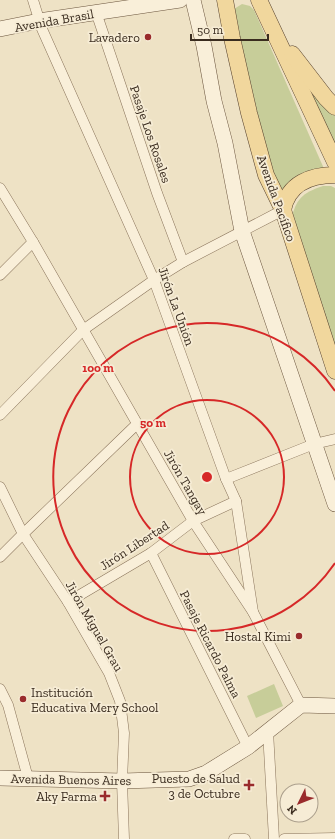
<svg xmlns="http://www.w3.org/2000/svg" width="335" height="839" font-family="'Zilla Slab',serif">
<style>
.park{fill:#c7cd99}
.lines{fill:none;stroke-linecap:round;stroke-linejoin:round}
.street-casing{stroke:#8a745b;stroke-width:11}
.secondary-casing{stroke:#6b553e;stroke-width:16}
.primary-casing{stroke:#57422f;stroke-width:17}
.street{stroke:#f9efd9;stroke-width:10}
.secondary{stroke:#f9efd9;stroke-width:15}
.primary{stroke:#f1d79d;stroke-width:16}
.ring{fill:none;stroke:#d62828;stroke-width:2}
.poi-dot{fill:#992b2c;stroke:#f6ecd5;stroke-width:1.5}
.labels{text-anchor:middle;stroke-width:3.5;stroke-linejoin:round;paint-order:stroke}
.street-label{font-size:13px;fill:#3a2c1f;stroke:#f6ecd5}
.poi-label{font-size:13px;fill:#3a2c1f;stroke:#f6ecd5;text-anchor:end}
.centre{fill:#d62828;stroke:#f6ecd5;stroke-width:2}
.ring-label{font-size:12px;text-anchor:middle;font-weight:bold;fill:#d62828;stroke:#f6ecd5;stroke-width:3.5;stroke-linejoin:round;paint-order:stroke}
</style>
<rect width="100%" height="100%" fill="#eee2c5"/>
<g class="park">
<polygon points="242,4 250,6 254,10 325,171 278,199 253,121 234,9"/>
<polygon points="306,82 320,100 335,116 335,148"/>
<path d="M323,186H331L335,188V349L291,220C296,199 302,193 323,186Z"/>
<polygon points="274,684 283,706 256,718 247,696"/>
</g>
<g class="lines">
<defs>
<g id="street">
<polyline points="33,0 42,29 154,280 226,479 236,501 253,612"/>
<polyline points="96,12 157,193 183,262"/>
<polyline points="0,188 33,242 193,521 253,612 301,705"/>
<polyline points="0,275 33,242"/>
<polyline points="0,415 83,330 154,280 183,262 283,210"/>
<polyline points="226,479 314,444 335,439"/>
<polyline points="0,487 23,534 68,602 109,673 120,701 124,733 122,781 124,839"/>
<polyline points="151,553 248,747"/>
<polyline points="0,557 23,534 137,424"/>
<polyline points="68,602 151,553 193,521 236,501"/>
<polyline points="0,689 8,705 28,778"/>
<polyline points="268,731 274,839"/>
<polyline points="234,839 245,839"/>
<polyline points="284,839 335,838"/>
</g>
<g id="secondary">
<polyline points="193,0 204,46 214,101 225,143 242,231 335,504"/>
<polyline points="0,29 39,21 180,0"/>
<polyline points="0,778 122,781 189,779 206,773 248,747 301,705 335,706"/>
</g>
<g id="primary">
<polyline points="225,0 232,38 249,113 266,175 283,210 335,371"/>
<polyline points="259,0 335,162"/>
<polyline points="292,54 326,98 335,107"/>
<path d="M283,210C288,183 311,175 335,175"/>
</g>
</defs>
<use href="#street" class="street-casing"/>
<use href="#secondary" class="secondary-casing"/>
<use href="#primary" class="primary-casing"/>
<use href="#street" class="street"/>
<use href="#secondary" class="secondary"/>
<use href="#primary" class="primary"/>
</g>
<g class="ring">
<circle cx="207" cy="477" r="77"/>
<path d="M335 563A154 154 0 1 1 335 391"/>
</g>
<g class="poi-dot">
<circle cx="148" cy="37" r="4"/>
<circle cx="299" cy="636" r="4"/>
<circle cx="23" cy="699" r="4"/>
<path d="M247 779h4v4h4v4h-4v4h-4v-4h-4v-4h4z"/>
<path d="M103 790h4v4h4v4h-4v4h-4v-4h-4v-4h4z"/>
</g>
<g class="labels">
<g class="street-label">
<text transform="translate(54 20) rotate(-10)" y="5">Avenida Brasil</text>
<text transform="translate(151 134) rotate(71)" y="5">Pasaje Los Rosales</text>
<text transform="translate(277 198) rotate(70)" y="5">Avenida Pacífico</text>
<text transform="translate(177 306) rotate(70)" y="5">Jirón La Unión</text>
<text transform="translate(186 482) rotate(60)" y="5">Jirón Tangay</text>
<text transform="translate(134 545) rotate(-33)" y="5">Jirón Libertad</text>
<text transform="translate(95 626) rotate(60)" y="5">Jirón Miguel Grau</text>
<text transform="translate(211 644) rotate(63)" y="5">Pasaje Ricardo Palma</text>
<text transform="translate(71 779) rotate(1)" y="5">Avenida Buenos Aires</text>
</g>
<g class="poi-label">
<text x="140" y="42">Lavadero</text>
<text x="291" y="641">Hostal Kimi</text>
<text x="31" y="697" text-anchor="start">Institución<tspan x="31" dy="15">Educativa Mery School</tspan></text>
<text x="240" y="783">Puesto de Salud<tspan x="240" dy="15">3 de Octubre</tspan></text>
<text x="97" y="801">Aky Farma</text>
</g>
</g>
<circle cx="207" cy="477" r="6" class="centre"/>
<g class="ring-label">
<text x="98" y="372">100 m</text>
<text x="153" y="427">50 m</text>
</g>
<g transform="translate(299 803) rotate(227)"><circle r="19" fill="#f6ecd5" stroke="#ab9f8c"/>
<path d="M0-3L7 15L0 10L-7 15Z" fill="#992b2c"/>
<text y="-6" font-size="11" font-weight="bold" text-anchor="middle" fill="#3a2c1f">N</text>
</g>
<path d="M191 34v6h77v-6" fill="none" stroke="#3a2c1f" stroke-width="2"/>
<text x="197" y="34" font-size="12" fill="#3a2c1f" stroke="#f6ecd5" stroke-width="3" paint-order="stroke">50 m</text>
</svg>
